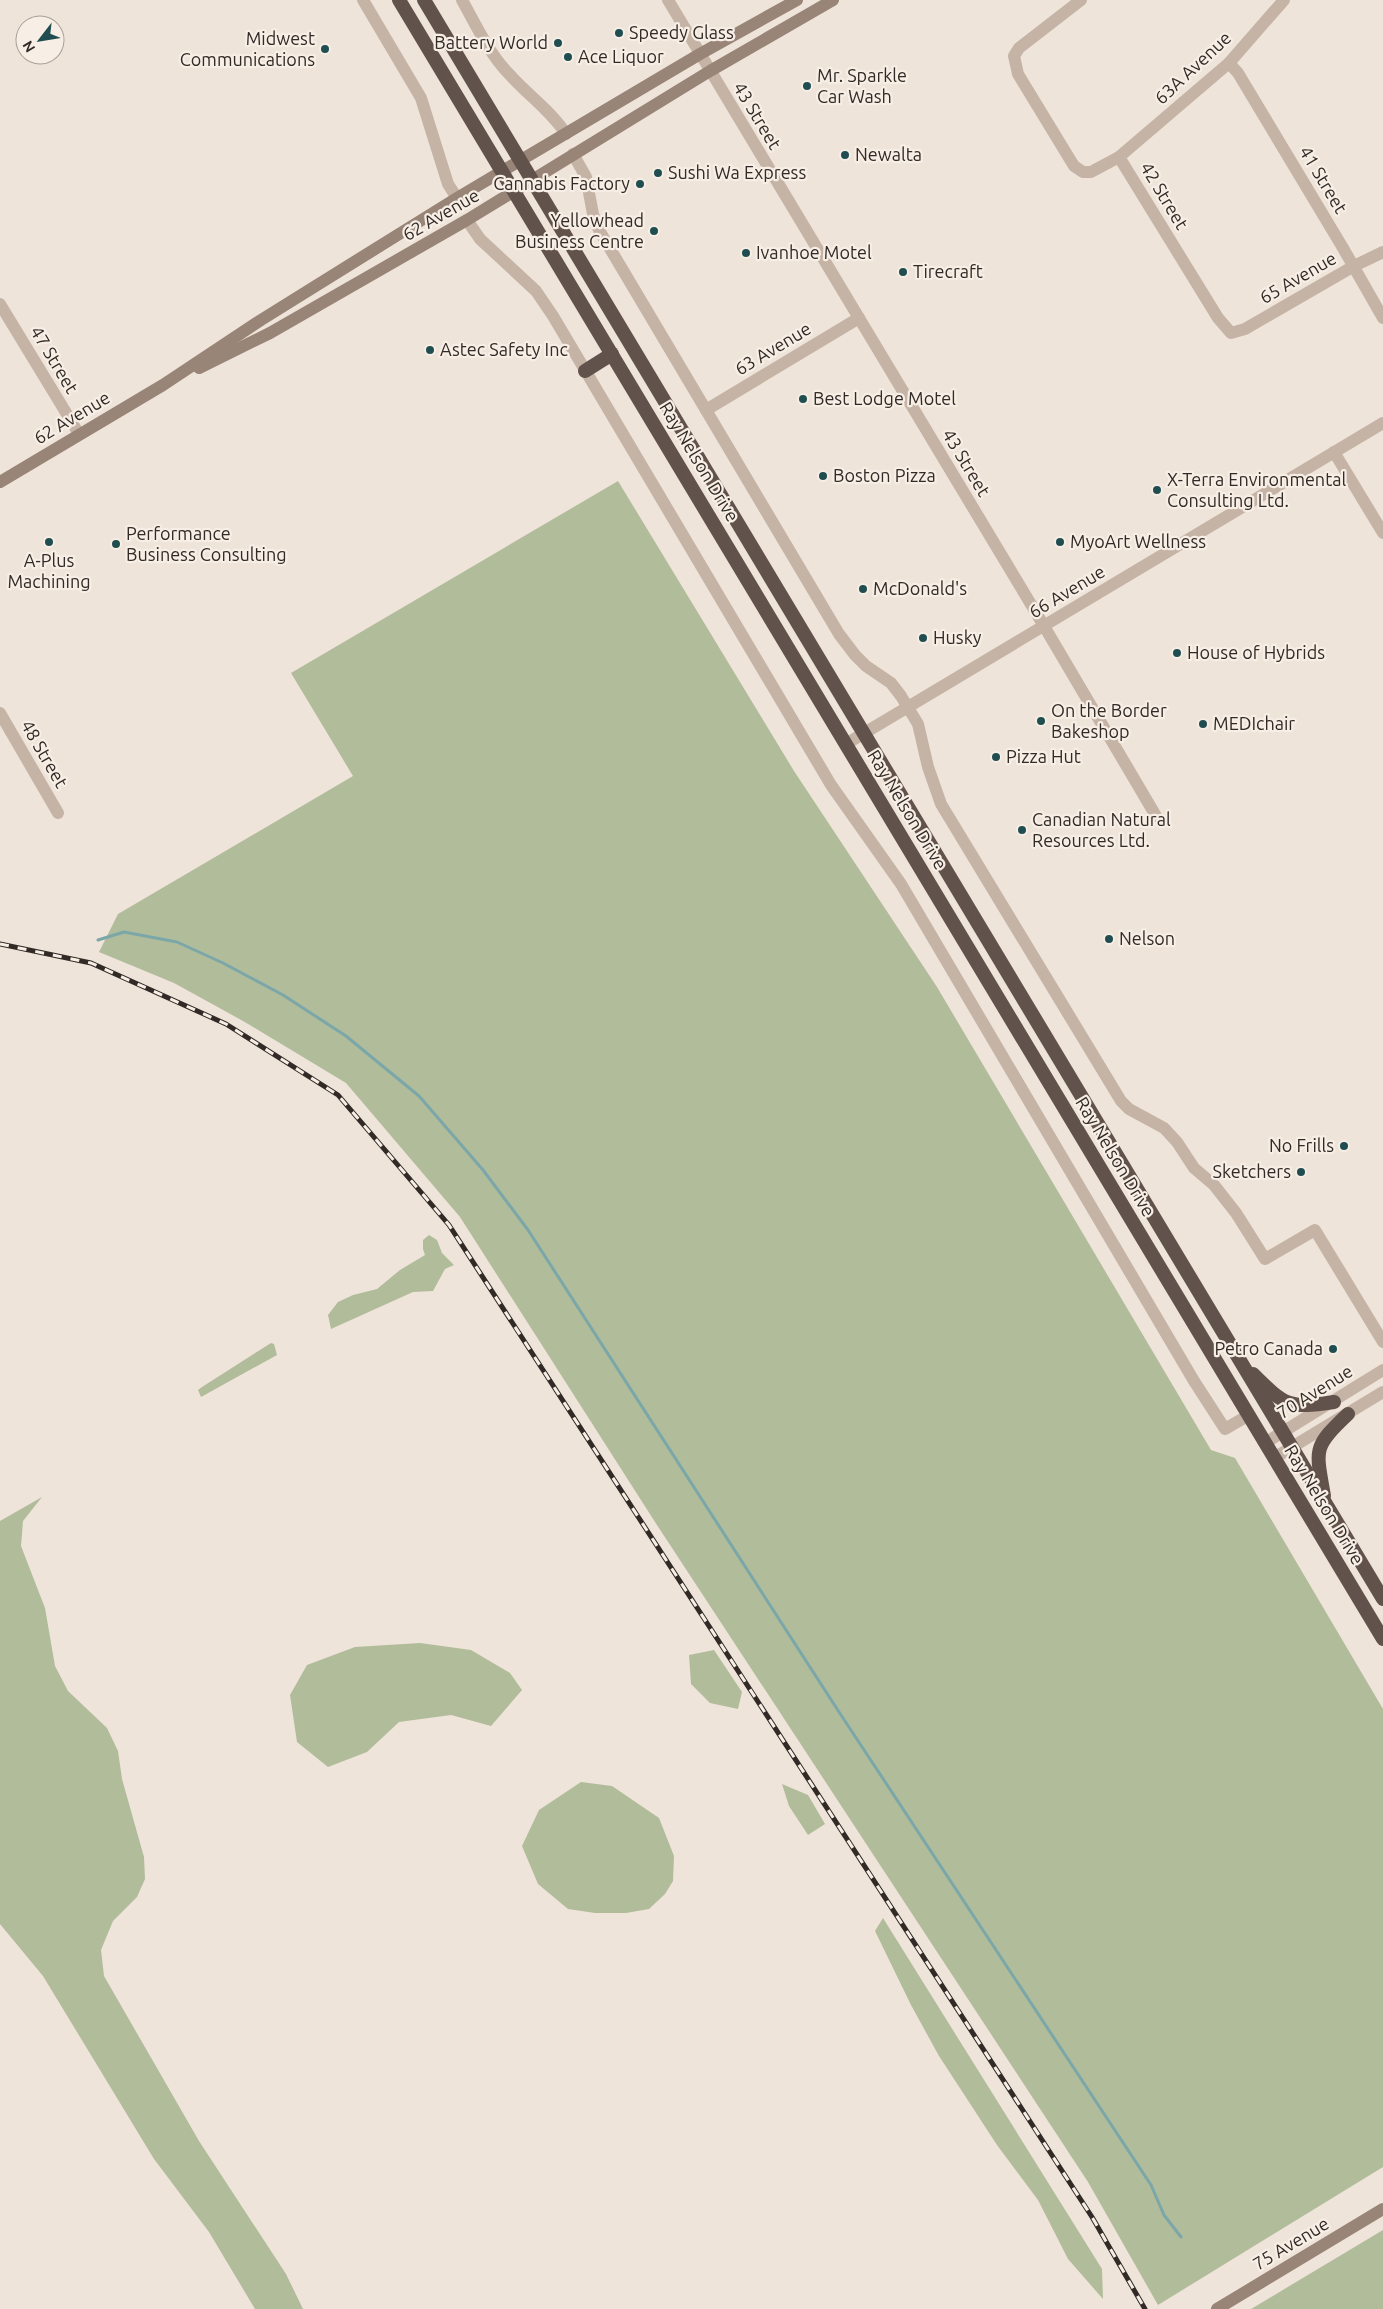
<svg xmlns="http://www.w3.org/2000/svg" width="1383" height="2309" font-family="Ubuntu,sans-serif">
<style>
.green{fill:#b1bc9b}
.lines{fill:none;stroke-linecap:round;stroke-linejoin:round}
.stream{stroke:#7ba7a9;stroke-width:3}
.minor{stroke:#c5b4a6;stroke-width:12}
.tertiary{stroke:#c5b4a6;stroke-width:12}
.secondary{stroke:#998478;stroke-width:12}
.trunk{stroke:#62524c;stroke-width:14}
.rail-casing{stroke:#322a26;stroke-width:5}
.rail{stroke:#f7eee5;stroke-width:3;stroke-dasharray:9;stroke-linecap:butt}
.poi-dot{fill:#204d50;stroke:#f7eee5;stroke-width:2}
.labels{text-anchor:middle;stroke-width:4.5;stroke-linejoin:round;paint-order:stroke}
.poi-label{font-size:18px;fill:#322a26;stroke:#f7eee5;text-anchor:start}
.street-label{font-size:18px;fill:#322a26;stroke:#f7eee5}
</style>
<rect width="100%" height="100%" fill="#efe4d9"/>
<g class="green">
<polygon points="618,481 794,771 937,987 1211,1450 1235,1458 1383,1709 1383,2167 1158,2305 1088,2182 655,1522 460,1217 346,1083 243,1021 174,983 99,952 118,914 353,776 291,673"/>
<polygon points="429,1235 437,1240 442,1253 454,1265 445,1269 433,1291 413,1292 331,1329 328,1315 338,1302 353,1295 377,1289 400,1270 425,1255 423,1249 423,1240"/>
<polygon points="271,1343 274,1344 277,1355 201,1397 198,1390 202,1387"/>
<polygon points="42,1497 23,1521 21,1546 45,1608 55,1666 68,1691 107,1728 118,1751 122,1779 144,1857 145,1879 137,1897 113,1921 101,1950 104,1976 199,2141 286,2274 303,2309 255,2309 209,2232 154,2159 43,1976 0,1924 0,1521"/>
<polygon points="420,1643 471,1650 510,1673 522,1690 491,1726 451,1715 399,1722 367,1752 328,1767 297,1742 290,1695 307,1665 355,1647"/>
<polygon points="714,1650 742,1692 738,1709 710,1703 691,1684 689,1655"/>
<polygon points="581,1782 612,1786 659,1818 674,1856 673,1881 665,1894 649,1909 626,1913 595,1913 568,1909 538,1884 522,1846 539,1810"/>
<polygon points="782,1784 808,1795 825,1824 808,1835 789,1806"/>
<polygon points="883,1918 1102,2269 1103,2299 1068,2259 1038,2200 997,2145 939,2056 911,2005 875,1931"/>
<polygon points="1383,2230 1383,2309 1251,2309"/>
</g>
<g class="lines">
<polyline class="stream" points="98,940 124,932 177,942 223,963 283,995 346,1036 419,1096 483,1170 528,1230 839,1712 1151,2185 1164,2215 1181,2237"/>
<g class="minor">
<polyline points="363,0 421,98 448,184 457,198"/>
<path d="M462,0C476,25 489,54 510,75C528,95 551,111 566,134"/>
<polyline points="1081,0 1019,48 1014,56 1018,74 1074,166 1083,172 1091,172 1119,157 1229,63 1284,0"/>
<polyline points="1229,63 1238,73 1343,248 1383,318"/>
<polyline points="573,154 586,177 593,214 599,230 839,634 855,655 866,666 891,683 901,696 918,724 928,767 941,804 1121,1101 1129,1109 1164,1128 1177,1142 1194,1168 1214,1185 1236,1213 1265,1259 1315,1230 1383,1342"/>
<polyline points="1119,157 1218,318 1231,333 1245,329 1354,266 1383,252"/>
<polyline points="467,220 480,239 536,291 553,316 831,785 901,884 1194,1381 1225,1429 1249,1415"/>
<polyline points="0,304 79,434"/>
<polyline points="706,410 859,318"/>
<polyline points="1334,452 1383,533"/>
<polyline points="1044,626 1156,816"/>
<polyline points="0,713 58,813"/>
</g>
<g class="tertiary">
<polyline points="668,0 1044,626"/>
<polyline points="846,744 1383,423"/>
<polyline points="1265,1443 1383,1370"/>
<polyline points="1274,1458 1383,1392"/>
</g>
<g class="secondary">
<polyline points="199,368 270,333 467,220 710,71 833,0"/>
<polyline points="0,482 163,385 261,320 457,198 700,54 797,0"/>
<polyline points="1217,2309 1383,2209"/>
</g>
<g class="trunk">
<polyline points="399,0 1383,1639"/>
<polyline points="424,0 1383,1599"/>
<polyline points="585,371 612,354"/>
<path d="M1253,1374C1285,1406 1289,1409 1334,1402"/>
<path d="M1324,1496C1316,1449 1312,1448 1348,1414"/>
</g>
<defs>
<polyline id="rail" points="0,944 91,963 226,1024 338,1095 449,1225 1092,2217 1145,2309"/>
</defs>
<use href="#rail" class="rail-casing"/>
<use href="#rail" class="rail"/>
</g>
<g class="poi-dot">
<circle cx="619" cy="33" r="5"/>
<circle cx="558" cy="43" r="5"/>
<circle cx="325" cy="49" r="5"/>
<circle cx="568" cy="57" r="5"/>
<circle cx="807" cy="86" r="5"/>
<circle cx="845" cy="155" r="5"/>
<circle cx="658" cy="173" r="5"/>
<circle cx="640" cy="184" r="5"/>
<circle cx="654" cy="231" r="5"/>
<circle cx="746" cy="253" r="5"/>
<circle cx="903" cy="272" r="5"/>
<circle cx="430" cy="350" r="5"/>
<circle cx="803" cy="399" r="5"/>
<circle cx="823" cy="476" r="5"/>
<circle cx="1157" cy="490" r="5"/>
<circle cx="49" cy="542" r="5"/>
<circle cx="1060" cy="542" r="5"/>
<circle cx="116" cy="544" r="5"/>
<circle cx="863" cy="589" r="5"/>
<circle cx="923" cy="638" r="5"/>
<circle cx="1177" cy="653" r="5"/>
<circle cx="1041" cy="721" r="5"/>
<circle cx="1203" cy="724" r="5"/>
<circle cx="996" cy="757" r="5"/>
<circle cx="1022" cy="830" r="5"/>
<circle cx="1109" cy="939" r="5"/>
<circle cx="1344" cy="1146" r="5"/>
<circle cx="1301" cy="1172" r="5"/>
<circle cx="1333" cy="1349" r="5"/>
</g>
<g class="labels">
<g class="poi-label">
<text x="629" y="39">Speedy Glass</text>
<text x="315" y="45" text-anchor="end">Midwest<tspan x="315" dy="21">Communications</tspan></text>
<text x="548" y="49" text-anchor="end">Battery World</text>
<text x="578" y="63">Ace Liquor</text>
<text x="817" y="82">Mr. Sparkle<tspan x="817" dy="21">Car Wash</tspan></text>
<text x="855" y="161">Newalta</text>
<text x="668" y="179">Sushi Wa Express</text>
<text x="630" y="190" text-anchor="end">Cannabis Factory</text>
<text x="644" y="227" text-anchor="end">Yellowhead<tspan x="644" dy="21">Business Centre</tspan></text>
<text x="756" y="259">Ivanhoe Motel</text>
<text x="913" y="278">Tirecraft</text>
<text x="440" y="356">Astec Safety Inc</text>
<text x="813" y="405">Best Lodge Motel</text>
<text x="833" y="482">Boston Pizza</text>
<text x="1167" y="486">X-Terra Environmental<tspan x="1167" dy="21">Consulting Ltd.</tspan></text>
<text x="126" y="540">Performance<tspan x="126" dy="21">Business Consulting</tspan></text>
<text x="1070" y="548">MyoArt Wellness</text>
<text x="49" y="567" text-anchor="middle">A-Plus<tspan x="49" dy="21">Machining</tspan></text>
<text x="873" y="595">McDonald's</text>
<text x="933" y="644">Husky</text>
<text x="1187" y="659">House of Hybrids</text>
<text x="1051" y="717">On the Border<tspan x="1051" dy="21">Bakeshop</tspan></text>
<text x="1213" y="730">MEDIchair</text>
<text x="1006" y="763">Pizza Hut</text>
<text x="1032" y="826">Canadian Natural<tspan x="1032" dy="21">Resources Ltd.</tspan></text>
<text x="1119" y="945">Nelson</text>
<text x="1334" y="1152" text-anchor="end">No Frills</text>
<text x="1291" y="1178" text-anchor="end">Sketchers</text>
<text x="1323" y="1355" text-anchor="end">Petro Canada</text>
</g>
<g class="street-label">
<text transform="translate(1193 68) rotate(-43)" y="6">63A Avenue</text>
<text transform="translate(757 116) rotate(59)" y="6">43 Street</text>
<text transform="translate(1323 180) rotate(59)" y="6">41 Street</text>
<text transform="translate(1164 196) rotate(59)" y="6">42 Street</text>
<text transform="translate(441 215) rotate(-30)" y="6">62 Avenue</text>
<text transform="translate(1298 278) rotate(-30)" y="6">65 Avenue</text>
<text transform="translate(773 349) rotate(-31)" y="6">63 Avenue</text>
<text transform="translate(54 360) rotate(59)" y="6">47 Street</text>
<text transform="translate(72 418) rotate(-31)" y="6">62 Avenue</text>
<text transform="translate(699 462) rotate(59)" y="6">Ray Nelson Drive</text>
<text transform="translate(966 463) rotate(59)" y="6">43 Street</text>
<text transform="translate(1067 592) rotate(-31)" y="6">66 Avenue</text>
<text transform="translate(44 754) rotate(60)" y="6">48 Street</text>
<text transform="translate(907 810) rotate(59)" y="6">Ray Nelson Drive</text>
<text transform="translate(1115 1157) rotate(59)" y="6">Ray Nelson Drive</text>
<text transform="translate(1315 1392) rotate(-32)" y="6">70 Avenue</text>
<text transform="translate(1324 1505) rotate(59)" y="6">Ray Nelson Drive</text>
<text transform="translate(1291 2244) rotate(-31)" y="6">75 Avenue</text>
</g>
</g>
<g transform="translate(40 40) rotate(239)"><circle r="24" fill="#f7eee5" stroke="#a8a099"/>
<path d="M0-4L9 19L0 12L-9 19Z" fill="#204d50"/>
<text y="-8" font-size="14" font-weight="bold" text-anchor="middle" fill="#322a26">N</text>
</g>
</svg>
